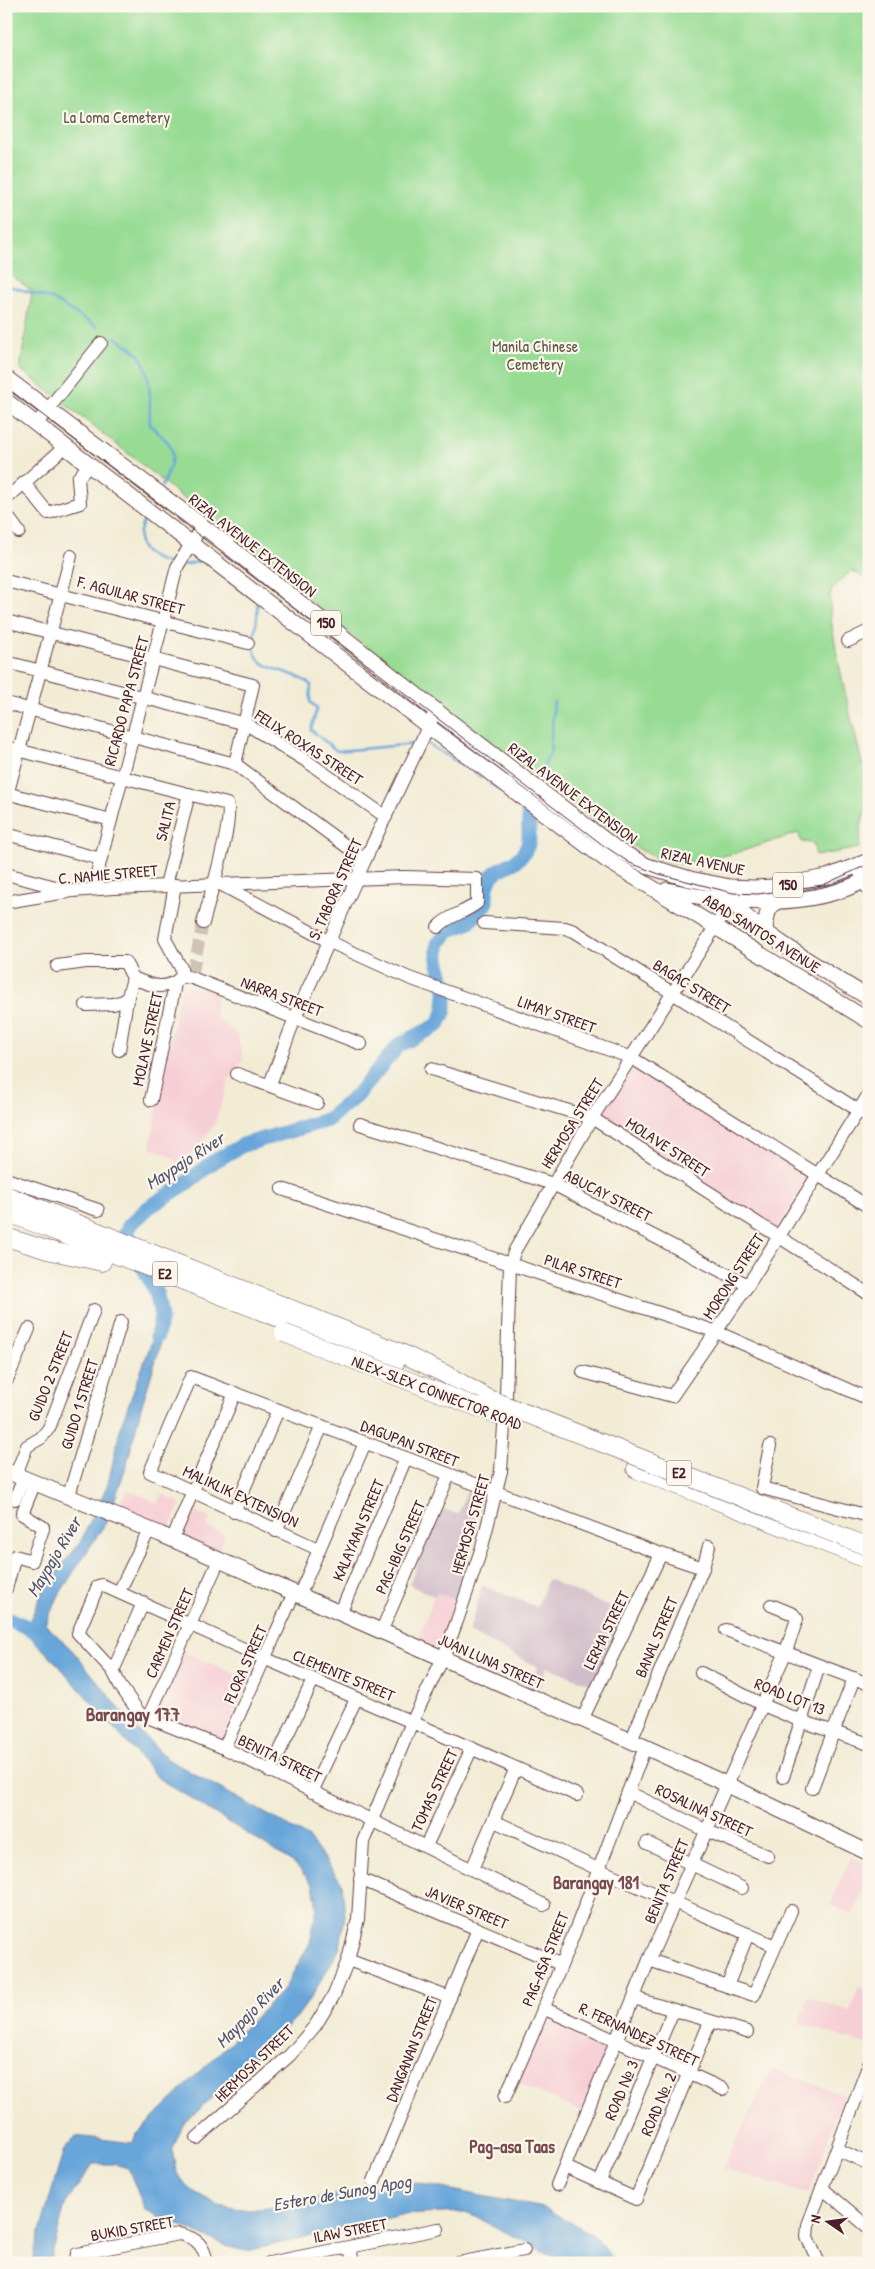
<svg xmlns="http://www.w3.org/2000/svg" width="875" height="2269" font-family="'Patrick Hand',sans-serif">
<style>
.built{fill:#f6cfd6}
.industrial{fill:#d1bdc9}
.green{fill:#98dc94;stroke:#717e60}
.water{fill:#67a6da;stroke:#586282}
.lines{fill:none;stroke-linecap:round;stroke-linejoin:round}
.stream{stroke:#67a6da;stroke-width:2.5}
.river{stroke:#67a6da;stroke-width:15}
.minor-tunnel{stroke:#d0c3b3;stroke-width:12;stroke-dasharray:12 6;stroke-linecap:butt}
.minor-casing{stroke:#633e44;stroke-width:14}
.major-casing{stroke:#633e44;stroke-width:17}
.highway-casing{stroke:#633e44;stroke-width:19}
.minor{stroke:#fff;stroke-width:12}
.major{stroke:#fff;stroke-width:15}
.highway{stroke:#fff;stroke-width:18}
.tram{stroke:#4a1f2b;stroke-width:1}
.highway-bridge-casing{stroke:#633e44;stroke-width:19;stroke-linecap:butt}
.highway-bridge{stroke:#fff;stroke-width:18}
.labels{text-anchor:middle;stroke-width:4.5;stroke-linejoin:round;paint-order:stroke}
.shield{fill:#fbf7ec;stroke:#7f6065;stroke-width:1}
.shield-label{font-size:15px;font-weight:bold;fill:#4a1f2b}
.park-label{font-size:16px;fill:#61584a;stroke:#fbf7ec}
.street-label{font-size:16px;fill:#4a1f2b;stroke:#fbf7ec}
.water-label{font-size:18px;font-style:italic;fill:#565571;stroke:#fbf7ec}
.neighbourhood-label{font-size:18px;font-weight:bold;fill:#794b50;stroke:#fbf7ec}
.quarter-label{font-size:19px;font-weight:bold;fill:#794b50;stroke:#fbf7ec}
</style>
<rect width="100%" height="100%" fill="#fbf7ec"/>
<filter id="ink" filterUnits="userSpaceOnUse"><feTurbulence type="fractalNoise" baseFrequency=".02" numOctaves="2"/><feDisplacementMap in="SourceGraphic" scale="10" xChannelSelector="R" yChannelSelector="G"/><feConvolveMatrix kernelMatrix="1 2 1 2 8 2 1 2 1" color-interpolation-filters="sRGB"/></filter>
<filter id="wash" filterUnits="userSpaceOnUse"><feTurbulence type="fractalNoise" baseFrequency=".0096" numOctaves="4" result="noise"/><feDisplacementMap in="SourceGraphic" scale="20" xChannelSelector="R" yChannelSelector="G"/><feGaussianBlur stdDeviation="1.12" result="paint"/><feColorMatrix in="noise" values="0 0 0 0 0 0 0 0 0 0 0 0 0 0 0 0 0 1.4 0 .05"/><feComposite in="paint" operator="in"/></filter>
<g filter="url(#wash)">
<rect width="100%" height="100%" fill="#f2ecd5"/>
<g class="built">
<polygon points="181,984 216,991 215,1016 238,1035 243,1060 230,1078 215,1123 184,1167 167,1154 150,1147"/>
<polygon points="636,1064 811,1175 776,1230 599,1116"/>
<polygon points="127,1489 157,1503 162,1494 181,1503 168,1531 118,1509"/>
<polygon points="190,1509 210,1518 207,1527 225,1535 217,1553 178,1536"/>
<polygon points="437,1593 456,1600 440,1650 418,1641 434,1596"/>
<polygon points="183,1651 249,1680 221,1744 153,1717"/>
<polygon points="851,1857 869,1864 869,1880 853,1915 830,1905"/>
<polygon points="858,1987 869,1991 869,2039 867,2045 799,2023 808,1997 850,2011"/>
<polygon points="546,2015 612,2044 582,2112 516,2082"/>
<polygon points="772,2069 844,2095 809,2194 722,2169"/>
</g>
<g class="industrial">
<polygon points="467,1492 483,1497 456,1600 438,1593 434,1596 409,1585 440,1508 458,1514"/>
<polygon points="548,1579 627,1615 595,1686 547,1667 537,1693 529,1689 538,1667 469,1632 482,1586 537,1607"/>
</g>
<path class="green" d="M6,6H869V573L864,578L852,570C846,576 834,585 831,592C823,614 861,758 869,790V798L861,825L859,848L816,856L813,843L802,842L798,833L736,853L682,864L658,859L620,839L369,649L135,459L20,369L32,291L6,271Z"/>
<polygon class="water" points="161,1317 159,1350 141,1408 127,1464 107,1521 60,1593 45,1624 72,1650 133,1725 169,1760 308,1837 342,1883 345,1915 340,1948 312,1996 297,2017 183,2125 172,2150 176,2171 189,2189 218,2205 249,2210 268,2208 373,2187 416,2183 544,2208 592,2234 616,2263 556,2263 551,2255 466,2212 400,2215 247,2251 229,2247 145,2210 128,2168 114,2164 93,2164 65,2205 50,2263 31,2263 64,2149 76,2136 133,2143 135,2136 284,1989 310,1943 317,1907 313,1885 294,1863 158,1778 60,1667 25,1631 45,1586 80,1543 108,1484 121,1425"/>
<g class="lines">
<g class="stream">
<polyline points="6,285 52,299 98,327"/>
<path d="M115,337C122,342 129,346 135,351C154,368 149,401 150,424C155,432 164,436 169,444C177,456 167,474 162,486"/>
<path d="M146,516C130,546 144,558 174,565"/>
<polyline points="185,565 204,560"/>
<path d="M257,602C259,615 255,627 254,641C252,670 280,668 298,677C302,679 307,682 311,685L310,702L317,708L311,730L337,751L416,744"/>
<polyline points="426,743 481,777"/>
<polyline points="537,779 550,753 554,701"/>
<polyline points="489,783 507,794"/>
</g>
<g class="river">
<path d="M445,987L438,960V944L450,930L468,923L486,904C484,857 513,877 527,847C531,840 528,817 528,808"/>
<polyline points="157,1336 161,1317 157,1295 126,1232 129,1226 148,1208 184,1185 213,1162 243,1145 327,1120 355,1097 399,1045 438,1025 445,1010 445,994"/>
<polyline points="6,1618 34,1630 41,1638"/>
</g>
</g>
</g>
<g filter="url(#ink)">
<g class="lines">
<polyline class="minor-tunnel" points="193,971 203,923"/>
<defs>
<g id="minor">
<polyline points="37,423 101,343"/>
<polyline points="66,446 24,483 48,513 80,503 78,478 90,464"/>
<polyline points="6,499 24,483"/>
<polyline points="6,514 19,532"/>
<polyline points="6,581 248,643"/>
<polyline points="6,621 253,685 235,764"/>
<polyline points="848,641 869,631"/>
<polyline points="6,662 246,724 308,762 386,817"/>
<polyline points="6,703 235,764 365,860"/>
<path d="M6,747L227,804C235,817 208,903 203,923"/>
<polyline points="6,793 111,820"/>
<polyline points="6,799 71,556"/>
<polyline points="6,834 101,859"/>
<polyline points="857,867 869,891"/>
<polyline points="6,874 67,890"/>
<polyline points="218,883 330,942 409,978 632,1058 869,1207"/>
<polyline points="166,885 189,794"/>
<polyline points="175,885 165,939 181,968 182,976"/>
<polyline points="93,889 177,567 202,526"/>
<path d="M6,902L72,891L113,888L405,877L477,879V903C465,913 447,916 438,927"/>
<polyline points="484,923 565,928 574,931 869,1117"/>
<polyline points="57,966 86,962 125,962 133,978 127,1000 119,1050"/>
<path d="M133,978C152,986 167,992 182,976L192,978L361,1044"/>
<polyline points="86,1005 113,1004 127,1000"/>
<polyline points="431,1069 592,1118 869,1294"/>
<polyline points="237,1074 317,1103"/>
<polyline points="270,1084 295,1018 365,860 436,710"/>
<polyline points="151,1100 175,984"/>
<polyline points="360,1124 553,1184 748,1285"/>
<polyline points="6,1179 98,1210"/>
<polyline points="282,1189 714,1331 869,1399"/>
<polyline points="583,1372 672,1396 748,1285 869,1094"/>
<polyline points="6,1382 29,1329"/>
<polyline points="770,1446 762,1488 869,1516"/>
<polyline points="16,1474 27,1446 41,1438 49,1428 94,1310"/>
<polyline points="69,1495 121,1322"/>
<polyline points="15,1499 24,1478"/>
<polyline points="234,1512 278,1410"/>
<polyline points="276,1531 322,1426"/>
<polyline points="172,1540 235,1393"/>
<polyline points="318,1549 150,1472 191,1377 661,1554 703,1568"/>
<polyline points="6,1589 15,1556 32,1561 43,1529 43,1527 22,1514 35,1482"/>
<polyline points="119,1592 149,1530"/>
<polyline points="299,1596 365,1443"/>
<polyline points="340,1614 406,1458"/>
<polyline points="726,1630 869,1684"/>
<polyline points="381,1632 449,1475"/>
<polyline points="113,1671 143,1603"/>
<polyline points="701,1673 763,1705 801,1721 869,1744"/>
<polyline points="148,1718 219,1560"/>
<polyline points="582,1720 661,1554"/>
<polyline points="631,1741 703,1568 709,1546"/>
<polyline points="224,1748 294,1593"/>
<polyline points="270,1772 313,1680"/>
<polyline points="783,1777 819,1666"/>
<polyline points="812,1788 854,1678"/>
<polyline points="312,1792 356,1699"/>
<polyline points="628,1792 705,1830 768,1856"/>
<polyline points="494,1821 598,1869 775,1946"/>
<polyline points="647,1843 742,1888"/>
<polyline points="426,1846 472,1748"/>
<polyline points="472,1869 516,1768"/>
<polyline points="360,1879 560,1964"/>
<polyline points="544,1905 224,1748 140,1714 121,1687 113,1671 78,1633 98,1586 102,1585 266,1659 412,1722 577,1795"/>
<polyline points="348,1960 450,1998"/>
<polyline points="649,1960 754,1995 791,1911"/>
<polyline points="727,1986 748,1934"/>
<polyline points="634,1998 747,2032"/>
<polyline points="543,2008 723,2089"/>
<path d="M505,2097C557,1983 601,1864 645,1747"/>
<polyline points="197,2138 290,2055 315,2026 334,1995 348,1960 358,1919 363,1842 412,1722 443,1658 457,1621 482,1547 501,1471 506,1396 510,1264 515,1250 592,1118 732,901"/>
<polyline points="837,2149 869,2164"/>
<polyline points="565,2167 636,2199 710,2022"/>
<polyline points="374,2181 478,1929"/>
<polyline points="600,2182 673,2011"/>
<polyline points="557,2185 649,1960 785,1654 797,1619 793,1614 771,1605"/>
<polyline points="822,2188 869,2228"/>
<polyline points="350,2247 353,2263"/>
<path d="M75,2263L77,2254L179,2234C197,2238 204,2245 207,2263"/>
<polyline points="269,2263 438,2229"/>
<polyline points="458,2263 524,2250"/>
<polyline points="819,2263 807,2237 808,2225 869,2064"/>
</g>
<g id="major">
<polyline points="6,378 217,537 444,717 615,848 647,866 690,879 730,887 754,888 772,887 827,877 869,861"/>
<polyline points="6,401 428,726 605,859 869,1021"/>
<path d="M667,890C728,905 812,910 869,878"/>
<path d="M731,896C733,919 845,983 869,998"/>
<path d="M767,933C765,920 766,909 777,901"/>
<polyline points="6,1471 160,1534 645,1747 726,1784 869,1853"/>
</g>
<g id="highway">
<polyline points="6,1195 399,1352 445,1374 489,1399"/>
<polyline points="6,1212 395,1363"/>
<polyline points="6,1237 47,1250 102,1262"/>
<polyline points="636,1469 869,1560"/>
</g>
</defs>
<use href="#minor" class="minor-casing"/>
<use href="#major" class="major-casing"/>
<use href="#highway" class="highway-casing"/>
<use href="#minor" class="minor"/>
<use href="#major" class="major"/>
<use href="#highway" class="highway"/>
<polyline class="tram" points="6,387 545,801 603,845 630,863 659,874 733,893 758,894 823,885 869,864"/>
<defs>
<g id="highway-bridge">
<polyline points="284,1333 503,1417"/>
<polyline points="489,1399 869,1547"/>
</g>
</defs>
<use href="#highway-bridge" class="highway-bridge-casing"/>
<use href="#highway-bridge" class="highway-bridge"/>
</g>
</g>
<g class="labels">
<g class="shield">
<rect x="311" y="610.5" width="30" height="25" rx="4"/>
<rect x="773" y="872.5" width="30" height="25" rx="4"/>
<rect x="152.5" y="1261.5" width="25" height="25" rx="4"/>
<rect x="666.5" y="1460.5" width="25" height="25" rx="4"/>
</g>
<g class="shield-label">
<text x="326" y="628">150</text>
<text x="788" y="890">150</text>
<text x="165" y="1279">E2</text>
<text x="679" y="1478">E2</text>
</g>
<g class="park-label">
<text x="117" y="123">La Loma Cemetery</text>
<text x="535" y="352">Manila Chinese<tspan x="535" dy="18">Cemetery</tspan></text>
</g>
<g class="street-label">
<text transform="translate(253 545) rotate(38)" y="6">RIZAL AVENUE EXTENSION</text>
<text transform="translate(131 595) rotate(15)" y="6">F. AGUILAR STREET</text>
<text transform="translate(126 701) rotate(-75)" y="6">RICARDO PAPA STREET</text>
<text transform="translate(309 747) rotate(33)" y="6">FELIX ROXAS STREET</text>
<text transform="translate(573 793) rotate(37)" y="6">RIZAL AVENUE EXTENSION</text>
<text transform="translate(165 821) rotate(-76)" y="6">SALITA</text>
<text transform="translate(703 861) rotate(12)" y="6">RIZAL AVENUE</text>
<text transform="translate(108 874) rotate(-5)" y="6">C. NAMIE STREET</text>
<text transform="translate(335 889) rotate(-66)" y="6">S. TABORA STREET</text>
<text transform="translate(762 933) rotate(32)" y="6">ABAD SANTOS AVENUE</text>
<text transform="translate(692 986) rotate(32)" y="6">BAGAC STREET</text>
<text transform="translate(282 996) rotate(21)" y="6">NARRA STREET</text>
<text transform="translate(557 1014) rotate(20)" y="6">LIMAY STREET</text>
<text transform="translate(147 1039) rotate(-78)" y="6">MOLAVE STREET</text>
<text transform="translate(572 1123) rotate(-58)" y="6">HERMOSA STREET</text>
<text transform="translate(668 1147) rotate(33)" y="6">MOLAVE STREET</text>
<text transform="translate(608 1195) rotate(27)" y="6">ABUCAY STREET</text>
<text transform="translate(583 1271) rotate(18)" y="6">PILAR STREET</text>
<text transform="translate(733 1276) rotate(-57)" y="6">MORONG STREET</text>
<text transform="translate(50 1376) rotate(-68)" y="6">GUIDO 2 STREET</text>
<text transform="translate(437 1392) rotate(21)" y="6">NLEX-SLEX CONNECTOR ROAD</text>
<text transform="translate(79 1404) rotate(-73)" y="6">GUIDO 1 STREET</text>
<text transform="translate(410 1443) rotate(21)" y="6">DAGUPAN STREET</text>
<text transform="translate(241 1496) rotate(25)" y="6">MALIKLIK EXTENSION</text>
<text transform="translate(470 1524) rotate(-74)" y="6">HERMOSA STREET</text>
<text transform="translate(358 1530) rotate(-67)" y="6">KALAYAAN STREET</text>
<text transform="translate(400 1547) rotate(-66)" y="6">PAG-IBIG STREET</text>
<text transform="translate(606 1630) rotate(-64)" y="6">LERMA STREET</text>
<text transform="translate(169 1633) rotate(-66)" y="6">CARMEN STREET</text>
<text transform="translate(656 1637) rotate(-67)" y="6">BANAL STREET</text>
<text transform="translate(491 1661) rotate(24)" y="6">JUAN LUNA STREET</text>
<text transform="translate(245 1664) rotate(-66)" y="6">FLORA STREET</text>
<text transform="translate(344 1675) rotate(23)" y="6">CLEMENTE STREET</text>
<text transform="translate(790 1696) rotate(22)" y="6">ROAD LOT 13</text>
<text transform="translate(280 1758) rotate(26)" y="6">BENITA STREET</text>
<text transform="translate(434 1790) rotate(-65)" y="6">TOMAS STREET</text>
<text transform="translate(704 1810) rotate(25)" y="6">ROSALINA STREET</text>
<text transform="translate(666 1881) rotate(-67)" y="6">BENITA STREET</text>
<text transform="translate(467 1907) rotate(23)" y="6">JAVIER STREET</text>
<text transform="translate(545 1959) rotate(-68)" y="6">PAG-ASA STREET</text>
<text transform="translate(639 2034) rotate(25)" y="6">R. FERNANDEZ STREET</text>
<text transform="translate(411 2049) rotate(-68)" y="6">DANGANAN STREET</text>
<text transform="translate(254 2063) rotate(-44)" y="6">HERMOSA STREET</text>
<text transform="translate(621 2090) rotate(-67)" y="6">ROAD № 3</text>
<text transform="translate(658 2104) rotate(-67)" y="6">ROAD №. 2</text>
<text transform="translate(132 2228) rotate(-10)" y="6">BUKID STREET</text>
<text transform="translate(350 2230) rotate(-11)" y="6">ILAW STREET</text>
</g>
<g class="water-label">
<text transform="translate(185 1161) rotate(-33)" y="6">Maypajo River</text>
<text transform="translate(54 1557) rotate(-59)" y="6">Maypajo River</text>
<text transform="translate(250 2013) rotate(-46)" y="6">Maypajo River</text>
<text transform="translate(342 2193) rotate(-10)" y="6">Estero de Sunog Apog</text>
</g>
<g class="neighbourhood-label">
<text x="596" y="1889">Barangay 181</text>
<text x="512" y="2153">Pag-asa Taas</text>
</g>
<g class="quarter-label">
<text x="133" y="1721">Barangay 177</text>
</g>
</g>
<rect width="875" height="2269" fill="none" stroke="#fbf7ec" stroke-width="25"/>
<g transform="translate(828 2222) rotate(283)" stroke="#fbf7ec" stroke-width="4" paint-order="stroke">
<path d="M0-4L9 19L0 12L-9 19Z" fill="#4a1f2b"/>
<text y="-8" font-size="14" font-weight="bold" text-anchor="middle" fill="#4a1f2b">N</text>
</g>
</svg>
